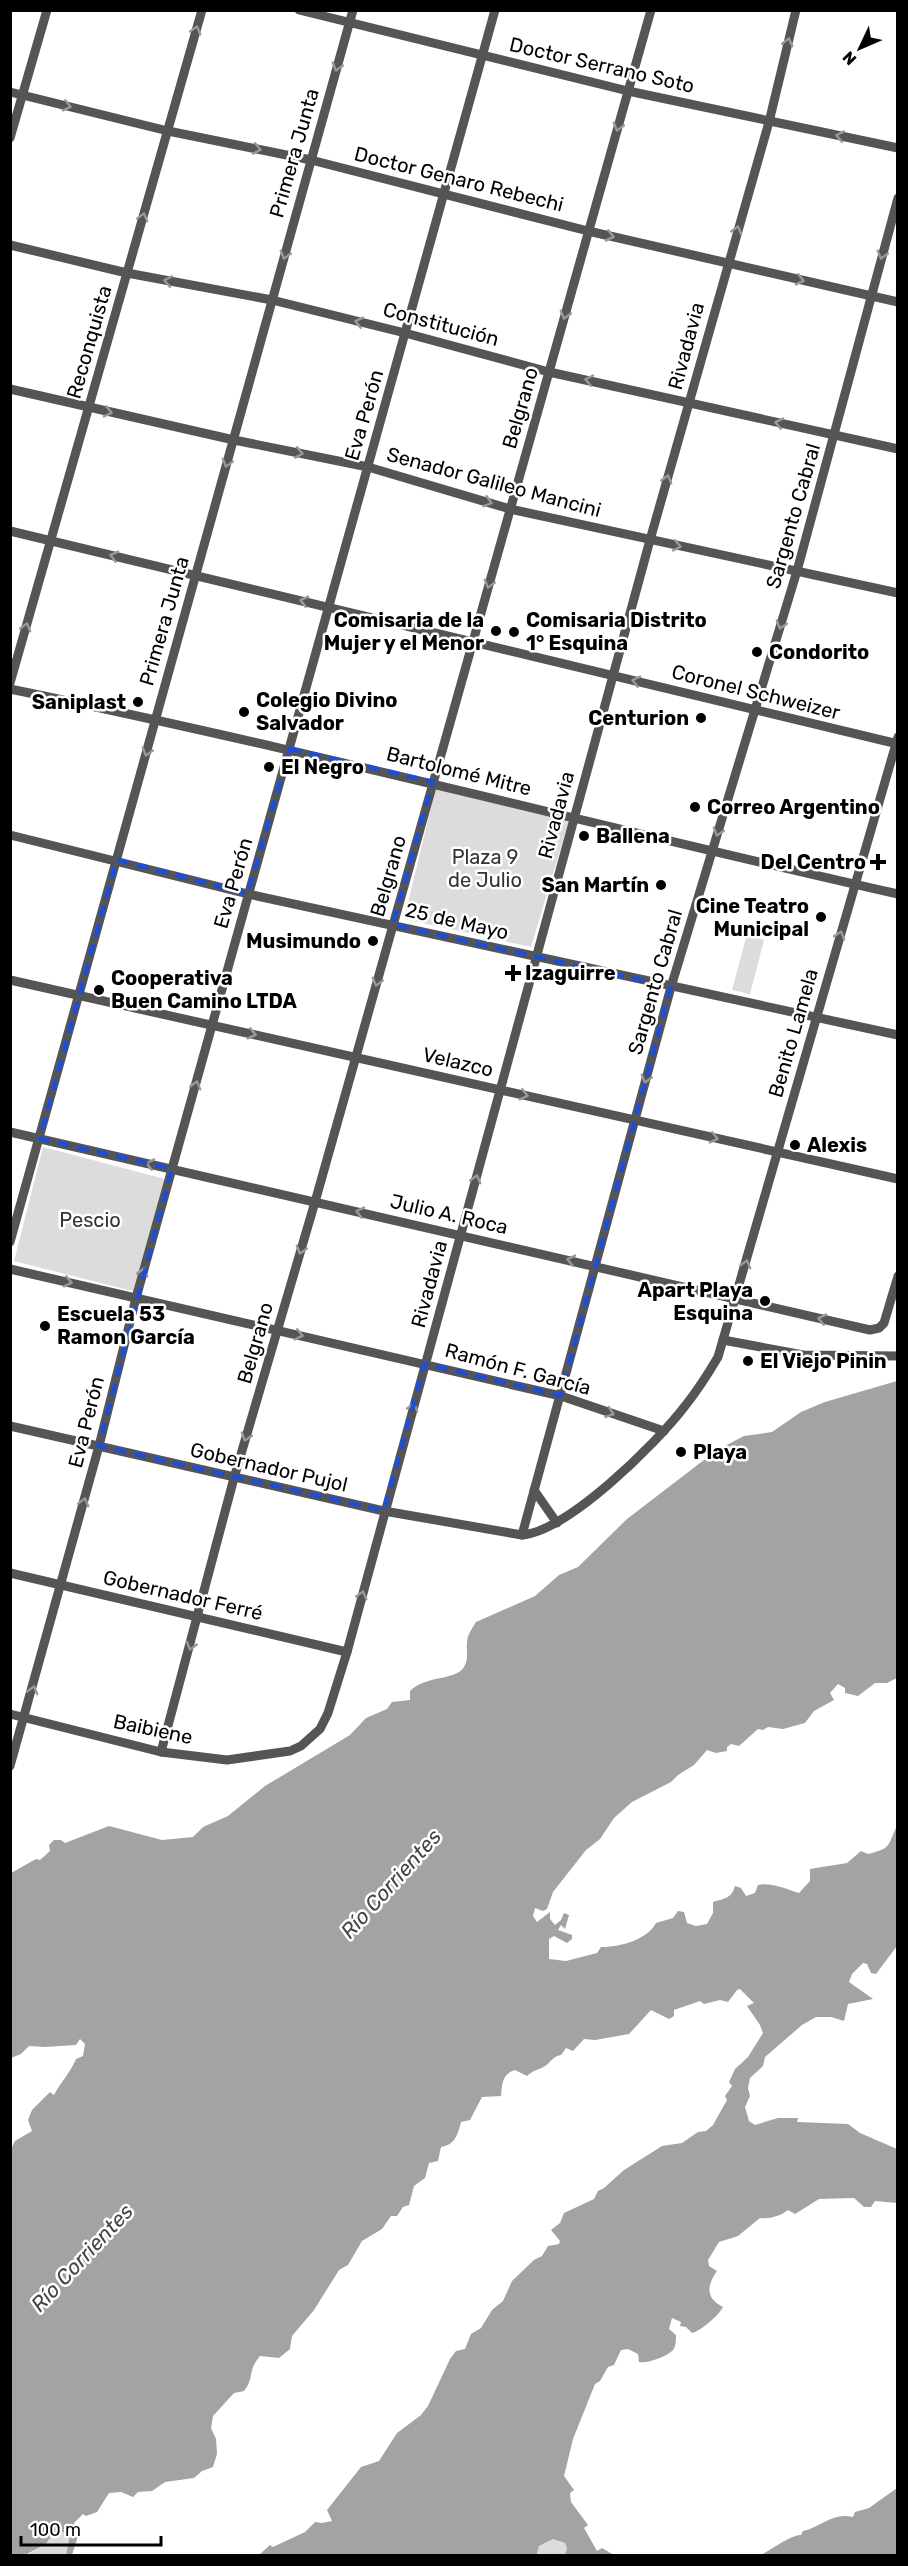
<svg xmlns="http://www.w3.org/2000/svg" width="908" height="2566" font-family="Rubik,sans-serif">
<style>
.green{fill:#dcdcdc}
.water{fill:#a3a3a3}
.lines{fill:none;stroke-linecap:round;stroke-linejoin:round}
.street{stroke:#555;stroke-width:9}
.oneway{stroke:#999}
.marked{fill:none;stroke:#1d4ed8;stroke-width:4.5;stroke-dasharray:12 8;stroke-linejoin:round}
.poi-dot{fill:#000;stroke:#fff;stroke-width:2}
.labels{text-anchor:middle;stroke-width:5;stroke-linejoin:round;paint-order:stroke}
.street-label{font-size:20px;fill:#000;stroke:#fff}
.poi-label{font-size:20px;font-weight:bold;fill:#000;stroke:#fff;text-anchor:start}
.park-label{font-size:20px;fill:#333;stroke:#fff}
.water-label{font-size:21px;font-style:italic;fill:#444;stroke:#fff}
</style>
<rect width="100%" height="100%" fill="#fff"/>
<g class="green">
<polygon points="436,787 569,821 531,947 404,919"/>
<polygon points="747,934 764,940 750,994 732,990"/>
<polygon points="43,1147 165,1179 136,1292 14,1261"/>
<polygon points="61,2531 71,2536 66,2555 25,2556 46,2544 52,2535"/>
<polygon points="553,2539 565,2543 568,2548 565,2555 539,2555 537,2553 539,2546"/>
</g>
<g class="water">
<path d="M897,1381V1678L887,1683H875L858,1696L845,1693V1688L838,1684L830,1693L834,1700L814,1711L805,1723L783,1729L768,1727L763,1730L758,1729L739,1746L731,1744L727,1747V1751L716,1753L707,1750L694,1765L678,1775L671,1782L632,1802L614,1818L600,1839L586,1850L553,1892L547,1909L543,1911L535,1908L533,1916L537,1922L550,1912V1919L555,1925L561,1920L564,1913L569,1915L565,1929L561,1925L558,1930L572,1935V1939L567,1943L554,1936L549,1939V1959L566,1961L597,1953L601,1947C620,1947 647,1940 656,1923L673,1918L678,1911L684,1912L687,1923L696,1926L707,1924L713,1913V1902C725,1898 731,1899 735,1886L741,1888L746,1896L755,1893L758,1885C771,1882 786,1889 799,1893L810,1881V1869L847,1863L861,1851L868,1854C893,1848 887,1845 897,1826V1946L876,1974L871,1973L867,1964L863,1963L852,1974L849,1982L873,1999L848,2004L844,2021L831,2017H816L802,2025L765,2057L763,2066L750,2078L748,2088L750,2096L745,2107L749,2121L755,2125L778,2118H798L797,2122L848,2124L860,2133L897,2149V2203L875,2201L871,2207H864L854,2198L819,2199L795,2214L788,2210C781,2216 769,2219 760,2218L738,2236L719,2242L708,2260L709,2266L717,2271C707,2285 705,2298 723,2307C719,2315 701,2331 692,2333L686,2327L680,2326L681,2322L672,2318L669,2329L676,2335C676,2340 676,2346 673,2350C668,2356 647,2364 639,2362L638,2354L628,2349L621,2350L614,2365L608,2367L600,2381L595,2384L573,2439L564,2476L574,2490L570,2493L571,2502L588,2525L584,2528L597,2551L602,2548L614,2555H565L567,2548L565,2543L553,2539L539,2546L537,2553L539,2555H259L270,2545L273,2547L305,2532L315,2522L322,2523L332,2521L327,2510L361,2467L379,2461L397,2433L421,2415L428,2406L450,2359L456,2351L465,2349L471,2334L481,2328L492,2310L503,2301L512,2281L534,2260L542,2256L548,2246L559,2244L560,2241L551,2230L560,2223L564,2213L594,2199L598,2191L604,2188L624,2170L662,2146L682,2143L698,2132L706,2131L713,2125L727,2100L725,2096L732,2086L729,2082L735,2069L748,2057L763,2033L760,2025L747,2006L754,2003L740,1989L737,1990L728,2002L720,2000L704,2004L700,2001L674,2010V2016L669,2019L651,2010L629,2034L595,2040L584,2039L573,2051L566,2048L561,2055C552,2057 552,2061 545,2066C539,2070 533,2070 527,2076L515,2070C502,2074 502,2084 501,2096L482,2097L470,2120L461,2122C458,2134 455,2145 441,2147L438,2161L429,2163L425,2178L414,2186L409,2205L403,2207L397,2216H391L382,2229L362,2241L348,2265L339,2270L314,2310L292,2336L290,2349L279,2358L260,2356C247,2371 255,2377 244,2391L234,2393L213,2416L211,2428L216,2439L217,2454L213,2467L202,2471L194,2478L165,2482L152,2491L138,2492L133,2497L121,2492L109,2493L97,2512L86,2516L83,2514L74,2523L78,2536L72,2555H66L70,2536L61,2531L52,2535L46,2544L25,2555H11V2149L15,2141L32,2131L28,2120L32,2110L50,2092L54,2095C61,2082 70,2073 76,2059L83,2056L85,2044L80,2039L76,2045L45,2047L29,2046L21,2054L11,2058V1873L36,1859L40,1860L50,1851L49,1845L54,1840H61L65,1843L109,1826L162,1840L193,1837L203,1827L228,1816L265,1786L350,1735L366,1718L387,1709L392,1702L410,1700V1691C426,1675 455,1681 464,1667C469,1659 466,1651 467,1643C467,1635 472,1629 476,1622L535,1596L559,1575L578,1567L627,1519L717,1450L744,1436L772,1432L801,1412L825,1402Z"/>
<path d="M897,2488V2555H761C770,2550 793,2534 801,2535L803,2531C821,2527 833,2512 853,2517L855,2512L869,2508Z"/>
</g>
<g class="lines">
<g class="street">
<polyline points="299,10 628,91 898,148"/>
<polyline points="10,92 168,131 311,160 588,231 898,302"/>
<polyline points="10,138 47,10"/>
<polyline points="10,245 127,273 272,300 405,333 549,372 898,449"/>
<polyline points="10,389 234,440 368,467 510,509 898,593"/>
<polyline points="10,531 898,744"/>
<polyline points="10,683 202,10"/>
<path d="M10,689C308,750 601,827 898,894"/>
<polyline points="10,835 248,894 898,1035"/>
<polyline points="10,980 898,1179"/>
<polyline points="10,1132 870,1330 879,1328 884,1323 898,1276"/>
<polyline points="10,1242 353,10"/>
<polyline points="10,1269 561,1396 664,1431"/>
<polyline points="723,1340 803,1355 898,1356"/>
<path d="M10,1426L384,1511L522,1535C568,1531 656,1444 685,1406C697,1391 708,1374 718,1357L898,737"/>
<polyline points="534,1490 557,1523"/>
<polyline points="522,1535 671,987 797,571 898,198"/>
<polyline points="10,1573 347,1652"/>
<polyline points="10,1714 161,1752 227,1760 290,1751 301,1746 320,1729 328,1713 347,1652 650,540 769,122 796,10"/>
<polyline points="161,1752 234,1478 315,1202 651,10"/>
<polyline points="10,1766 99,1446 136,1298 495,10"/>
</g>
</g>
<defs><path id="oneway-chevron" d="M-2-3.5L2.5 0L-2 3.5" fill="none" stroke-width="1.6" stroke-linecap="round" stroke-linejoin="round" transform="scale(1.5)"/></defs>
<g class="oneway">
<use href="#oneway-chevron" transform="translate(196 30) rotate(-74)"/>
<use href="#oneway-chevron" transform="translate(788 42) rotate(-76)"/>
<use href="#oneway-chevron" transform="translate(337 67) rotate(106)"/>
<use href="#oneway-chevron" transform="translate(67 106) rotate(14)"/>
<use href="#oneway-chevron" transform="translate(618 127) rotate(106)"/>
<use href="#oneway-chevron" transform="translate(840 136) rotate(-169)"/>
<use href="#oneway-chevron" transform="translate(257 149) rotate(11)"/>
<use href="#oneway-chevron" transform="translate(143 217) rotate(-74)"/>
<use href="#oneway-chevron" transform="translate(737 230) rotate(-74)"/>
<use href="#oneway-chevron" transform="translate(610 236) rotate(13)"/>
<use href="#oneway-chevron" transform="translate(285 255) rotate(105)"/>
<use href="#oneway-chevron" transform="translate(882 255) rotate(105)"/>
<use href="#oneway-chevron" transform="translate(800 280) rotate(13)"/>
<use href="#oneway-chevron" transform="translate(168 281) rotate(-169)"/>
<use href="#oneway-chevron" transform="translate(565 315) rotate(106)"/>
<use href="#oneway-chevron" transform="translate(359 322) rotate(-166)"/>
<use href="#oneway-chevron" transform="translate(589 380) rotate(-168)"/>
<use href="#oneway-chevron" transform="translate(108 412) rotate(13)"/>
<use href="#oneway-chevron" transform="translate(779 423) rotate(-167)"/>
<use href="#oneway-chevron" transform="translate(299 453) rotate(11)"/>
<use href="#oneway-chevron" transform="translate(227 463) rotate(106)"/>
<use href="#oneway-chevron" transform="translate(667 479) rotate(-74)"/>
<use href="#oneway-chevron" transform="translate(488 502) rotate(16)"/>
<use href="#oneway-chevron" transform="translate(677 546) rotate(12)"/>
<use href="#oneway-chevron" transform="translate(114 556) rotate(-166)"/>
<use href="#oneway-chevron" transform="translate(489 584) rotate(106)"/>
<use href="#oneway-chevron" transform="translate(304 601) rotate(-166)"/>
<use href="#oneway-chevron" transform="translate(781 625) rotate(107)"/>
<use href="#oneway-chevron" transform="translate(26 627) rotate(-74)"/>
<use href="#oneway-chevron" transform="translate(636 681) rotate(-166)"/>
<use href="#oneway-chevron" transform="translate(147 752) rotate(106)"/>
<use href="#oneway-chevron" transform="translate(718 832) rotate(107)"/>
<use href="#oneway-chevron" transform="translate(840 935) rotate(-73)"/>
<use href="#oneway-chevron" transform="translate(377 982) rotate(106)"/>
<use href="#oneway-chevron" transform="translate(252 1034) rotate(13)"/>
<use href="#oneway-chevron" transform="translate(646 1079) rotate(105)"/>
<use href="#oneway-chevron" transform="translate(196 1085) rotate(-74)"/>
<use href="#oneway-chevron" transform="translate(524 1095) rotate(13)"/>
<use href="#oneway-chevron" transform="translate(714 1138) rotate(13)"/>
<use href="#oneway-chevron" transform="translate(150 1164) rotate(-167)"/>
<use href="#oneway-chevron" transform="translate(476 1179) rotate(-75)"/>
<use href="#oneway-chevron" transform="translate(360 1212) rotate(-167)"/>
<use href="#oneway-chevron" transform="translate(301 1250) rotate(106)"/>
<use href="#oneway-chevron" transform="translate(571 1260) rotate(-167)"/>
<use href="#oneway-chevron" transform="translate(746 1264) rotate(-74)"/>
<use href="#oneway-chevron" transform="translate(143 1272) rotate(-74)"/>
<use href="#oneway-chevron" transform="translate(68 1282) rotate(13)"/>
<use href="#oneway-chevron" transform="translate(822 1319) rotate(-167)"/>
<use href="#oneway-chevron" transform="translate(299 1335) rotate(13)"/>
<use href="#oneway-chevron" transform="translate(413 1407) rotate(-74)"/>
<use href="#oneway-chevron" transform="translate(610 1413) rotate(19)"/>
<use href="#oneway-chevron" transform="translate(246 1437) rotate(107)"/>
<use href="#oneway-chevron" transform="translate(84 1502) rotate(-75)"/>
<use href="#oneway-chevron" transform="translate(362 1595) rotate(-75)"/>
<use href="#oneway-chevron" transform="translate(191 1646) rotate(106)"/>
<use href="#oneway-chevron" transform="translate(33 1690) rotate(-75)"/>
</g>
<path class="marked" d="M290,749L433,782L393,925L671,987L561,1396L425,1364L384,1511L99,1446L172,1169L40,1139L117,860L248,894Z"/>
<g class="poi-dot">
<circle cx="496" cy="631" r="6"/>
<circle cx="514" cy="632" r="6"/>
<circle cx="757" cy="652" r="6"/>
<circle cx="138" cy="702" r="6"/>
<circle cx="244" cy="712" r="6"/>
<circle cx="701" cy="718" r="6"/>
<circle cx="269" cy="767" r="6"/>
<circle cx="695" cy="807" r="6"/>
<circle cx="584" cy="836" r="6"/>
<path d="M875 853h6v6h6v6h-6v6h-6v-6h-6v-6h6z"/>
<circle cx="661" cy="885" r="6"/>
<circle cx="821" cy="917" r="6"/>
<circle cx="373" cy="941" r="6"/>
<path d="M510 964h6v6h6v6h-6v6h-6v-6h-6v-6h6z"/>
<circle cx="99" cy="990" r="6"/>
<circle cx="795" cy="1145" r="6"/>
<circle cx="765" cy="1301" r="6"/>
<circle cx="45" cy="1326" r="6"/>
<circle cx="748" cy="1361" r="6"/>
<circle cx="681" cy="1452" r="6"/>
</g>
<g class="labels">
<g class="street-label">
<text transform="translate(602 65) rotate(13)" y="7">Doctor Serrano Soto</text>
<text transform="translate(294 153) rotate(-74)" y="7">Primera Junta</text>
<text transform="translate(459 179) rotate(14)" y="7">Doctor Genaro Rebechi</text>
<text transform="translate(441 324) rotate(15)" y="7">Constitución</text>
<text transform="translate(89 342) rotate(-74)" y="7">Reconquista</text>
<text transform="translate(686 346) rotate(-75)" y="7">Rivadavia</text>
<text transform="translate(520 408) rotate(-74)" y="7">Belgrano</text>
<text transform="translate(364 415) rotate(-74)" y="7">Eva Perón</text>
<text transform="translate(494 482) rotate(15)" y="7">Senador Galileo Mancini</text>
<text transform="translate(793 516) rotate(-74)" y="7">Sargento Cabral</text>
<text transform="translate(164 621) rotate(-74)" y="7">Primera Junta</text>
<text transform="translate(756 692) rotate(14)" y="7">Coronel Schweizer</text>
<text transform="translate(459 771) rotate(14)" y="7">Bartolomé Mitre</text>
<text transform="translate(556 815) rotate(-75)" y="7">Rivadavia</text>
<text transform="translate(388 876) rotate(-74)" y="7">Belgrano</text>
<text transform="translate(233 883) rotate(-74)" y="7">Eva Perón</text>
<text transform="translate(457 921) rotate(13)" y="7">25 de Mayo</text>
<text transform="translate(655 982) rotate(-74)" y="7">Sargento Cabral</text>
<text transform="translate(793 1033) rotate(-74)" y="7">Benito Lamela</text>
<text transform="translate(458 1062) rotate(13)" y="7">Velazco</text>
<text transform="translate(449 1214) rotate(13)" y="7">Julio A. Roca</text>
<text transform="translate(429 1284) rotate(-75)" y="7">Rivadavia</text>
<text transform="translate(255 1343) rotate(-74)" y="7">Belgrano</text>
<text transform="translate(518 1369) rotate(15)" y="7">Ramón F. García</text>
<text transform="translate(86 1422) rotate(-76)" y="7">Eva Perón</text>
<text transform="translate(269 1467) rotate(13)" y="7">Gobernador Pujol</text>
<text transform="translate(183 1595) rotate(13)" y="7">Gobernador Ferré</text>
<text transform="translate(153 1729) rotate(12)" y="7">Baibiene</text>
</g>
<g class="poi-label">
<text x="484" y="627" text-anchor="end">Comisaria de la<tspan x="484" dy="23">Mujer y el Menor</tspan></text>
<text x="526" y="627">Comisaria Distrito<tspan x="526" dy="23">1° Esquina</tspan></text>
<text x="769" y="659">Condorito</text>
<text x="256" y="707">Colegio Divino<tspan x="256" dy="23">Salvador</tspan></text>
<text x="126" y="709" text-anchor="end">Saniplast</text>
<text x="689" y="725" text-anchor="end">Centurion</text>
<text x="281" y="774">El Negro</text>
<text x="707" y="814">Correo Argentino</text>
<text x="596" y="843">Ballena</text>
<text x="866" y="869" text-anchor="end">Del Centro</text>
<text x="649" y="892" text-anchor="end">San Martín</text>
<text x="809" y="913" text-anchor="end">Cine Teatro<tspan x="809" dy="23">Municipal</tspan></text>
<text x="361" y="948" text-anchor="end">Musimundo</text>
<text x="525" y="980">Izaguirre</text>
<text x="111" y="985">Cooperativa<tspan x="111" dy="23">Buen Camino LTDA</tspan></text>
<text x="807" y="1152">Alexis</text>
<text x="753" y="1297" text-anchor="end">Apart Playa<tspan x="753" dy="23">Esquina</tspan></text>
<text x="57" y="1321">Escuela 53<tspan x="57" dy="23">Ramon García</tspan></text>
<text x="760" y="1368">El Viejo Pinin</text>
<text x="693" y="1459">Playa</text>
</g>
<g class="park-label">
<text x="485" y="864">Plaza 9<tspan x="485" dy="23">de Julio</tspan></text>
<text x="90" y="1227">Pescio</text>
</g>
<g class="water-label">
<text transform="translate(391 1884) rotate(-48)" y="7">Río Corrientes</text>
<text transform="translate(82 2258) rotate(-47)" y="7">Río Corrientes</text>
</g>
</g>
<rect width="908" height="2566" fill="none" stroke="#000000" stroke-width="24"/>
<g transform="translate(860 48) rotate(226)" stroke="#ffffff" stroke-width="4.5" paint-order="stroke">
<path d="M0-4.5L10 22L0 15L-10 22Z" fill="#000000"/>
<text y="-9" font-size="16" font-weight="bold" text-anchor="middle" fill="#000000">N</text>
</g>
<path d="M21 2536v9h140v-9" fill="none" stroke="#000000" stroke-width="3"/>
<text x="30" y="2536" font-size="18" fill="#000000" stroke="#ffffff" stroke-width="4.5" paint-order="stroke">100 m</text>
</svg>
